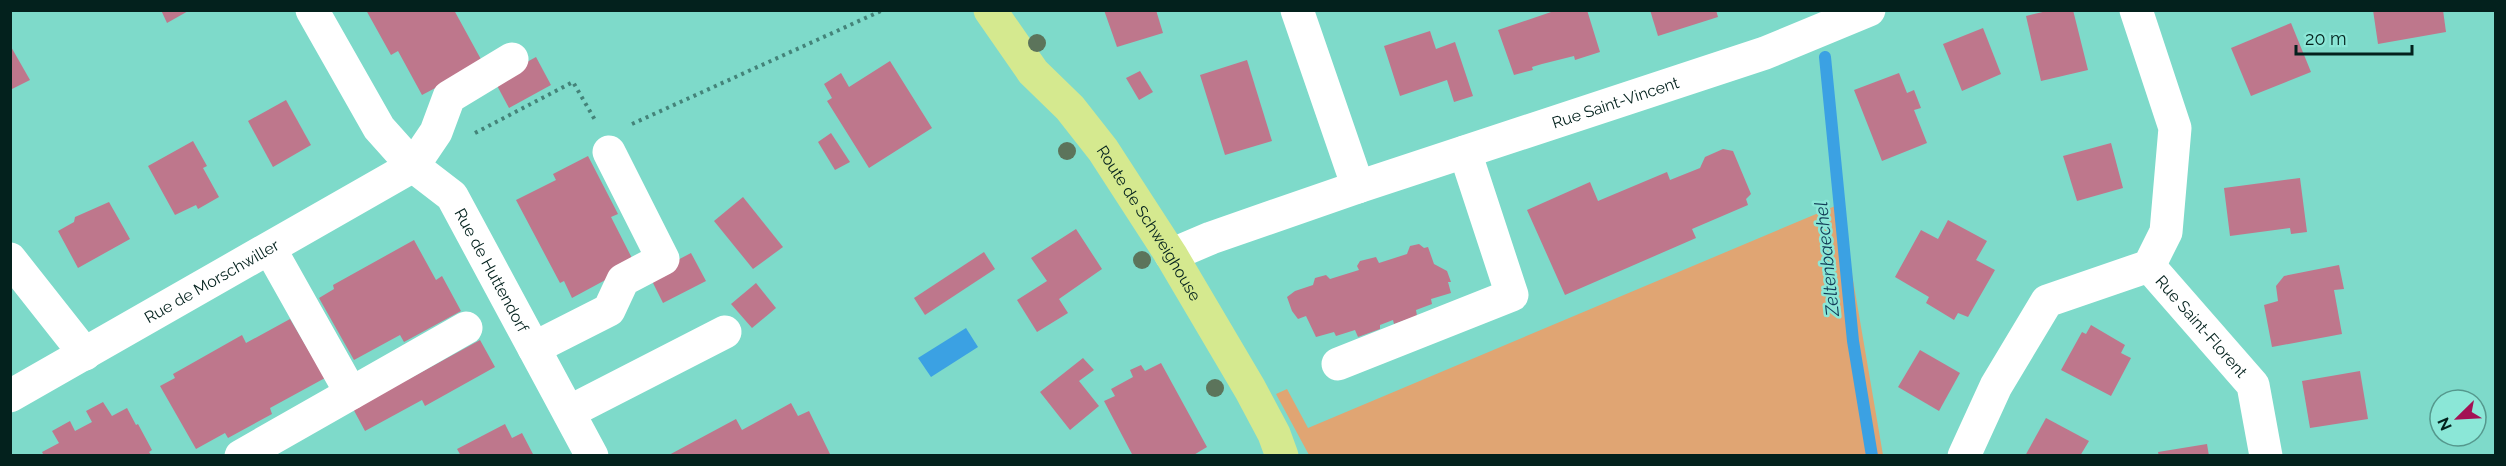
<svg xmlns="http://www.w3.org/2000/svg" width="2506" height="466" font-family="Raleway,sans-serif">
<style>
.green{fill:#e0a573}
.water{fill:#3ba1e3}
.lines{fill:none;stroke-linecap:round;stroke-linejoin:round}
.stream{stroke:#3ba1e3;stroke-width:12}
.building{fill:#be778c}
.path{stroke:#448379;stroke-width:4;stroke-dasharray:3 4.5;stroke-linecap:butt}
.minor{stroke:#fff;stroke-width:33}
.major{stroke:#d5e98f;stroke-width:33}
.tree{fill:#5c745b}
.labels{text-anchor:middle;stroke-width:5;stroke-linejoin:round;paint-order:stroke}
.street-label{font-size:16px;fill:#03211d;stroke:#8be7d7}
.water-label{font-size:18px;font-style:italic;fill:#123b56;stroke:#8be7d7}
</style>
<rect width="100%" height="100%" fill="#7edaca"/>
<polygon class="green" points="1840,204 1883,455 1309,455 1276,394 1287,389 1308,428"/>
<polygon class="water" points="966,328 978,347 931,377 918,358"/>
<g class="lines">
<polyline class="stream" points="1825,57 1853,341 1872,456"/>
</g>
<g class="building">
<polygon points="161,10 190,10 167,23"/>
<polygon points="366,10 454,10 483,63 422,95 398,51 391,55"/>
<polygon points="1104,10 1156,10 1163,33 1117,47"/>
<polygon points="1557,10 1587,10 1600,52 1575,60 1574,56 1542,64 1532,67 1533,70 1514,75 1498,30"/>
<polygon points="1650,10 1716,10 1718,17 1658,36"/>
<polygon points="2073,10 2088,70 2041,81 2026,16 2051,10"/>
<polygon points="2373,10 2443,10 2446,32 2378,44"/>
<polygon points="2291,23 2311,72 2251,96 2231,48"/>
<polygon points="1983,28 2001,74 1962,91 1943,44"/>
<polygon points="1430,31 1436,49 1455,42 1473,96 1454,102 1447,80 1400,96 1384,46"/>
<polygon points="10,45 30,80 10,90"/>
<polygon points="536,57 551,85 509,108 494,80"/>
<polygon points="1247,60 1272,141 1225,155 1200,75"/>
<polygon points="890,61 932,128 869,168 827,101 832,98 824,84 841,73 849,87"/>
<polygon points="1140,71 1153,92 1139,100 1126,78"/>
<polygon points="1899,73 1907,93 1914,90 1921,108 1914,110 1927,143 1882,161 1854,90"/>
<polygon points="286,100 311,145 273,167 248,121"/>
<polygon points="831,133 850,162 835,170 818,142"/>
<polygon points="193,141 207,166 203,168 219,197 198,209 196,205 175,215 148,166"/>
<polygon points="2111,143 2123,188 2077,201 2063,156"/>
<polygon points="1723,149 1733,151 1751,194 1746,199 1748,205 1692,229 1696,238 1565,295 1527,210 1590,182 1598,201 1667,172 1670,180 1700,168 1705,157"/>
<polygon points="588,156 618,214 611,217 635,264 572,298 564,281 560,283 516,200 556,180 553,174"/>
<polygon points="2300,178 2307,232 2291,234 2290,228 2230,236 2224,188"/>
<polygon points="743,197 783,247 753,269 714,221"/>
<polygon points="109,202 130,239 78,268 58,231 74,222 75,217"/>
<polygon points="1948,220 1987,241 1976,260 1995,270 1968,317 1958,313 1954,320 1926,303 1929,297 1895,277 1921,230 1938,239"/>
<polygon points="1076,229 1102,269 1059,299 1068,313 1037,332 1017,300 1047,281 1031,258"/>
<polygon points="414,240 436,280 442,276 461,311 404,342 400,335 354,360 319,298 334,289 333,285"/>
<polygon points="1419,244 1424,248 1428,247 1434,264 1447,271 1451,282 1448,282 1451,293 1431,299 1432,304 1416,310 1417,316 1394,324 1393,320 1380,325 1380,329 1358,337 1355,330 1336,336 1334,332 1316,337 1306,316 1298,319 1292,311 1287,297 1295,291 1313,285 1315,278 1326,275 1330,279 1359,270 1357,266 1360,261 1376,257 1379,263 1407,254 1410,246"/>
<polygon points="984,252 995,269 925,315 914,298"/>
<polygon points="691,253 706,281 663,303 649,275"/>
<polygon points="2339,265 2344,289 2334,290 2342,334 2272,347 2264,305 2278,301 2276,286 2284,276"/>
<polygon points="756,283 776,308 752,328 731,304"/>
<polygon points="290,319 325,378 270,408 272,414 228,438 225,433 196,449 160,386 175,378 173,374 242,335 246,343"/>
<polygon points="2091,325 2125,345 2121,353 2131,358 2111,396 2061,370 2082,332 2086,334"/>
<polygon points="480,340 495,367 425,406 422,400 365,431 350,403 409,379"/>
<polygon points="1920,350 1960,373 1939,411 1898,387"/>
<polygon points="1083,358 1094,370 1079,381 1099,406 1070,430 1040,392"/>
<polygon points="1161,363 1207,447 1192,456 1133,456 1104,401 1115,396 1111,389 1133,377 1130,370 1141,365 1145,371"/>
<polygon points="2360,371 2368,419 2310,428 2302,381"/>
<polygon points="103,402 112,416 127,408 136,425 138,424 152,450 149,452 152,456 44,456 42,452 59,443 52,431 70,421 75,431 92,422 86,411"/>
<polygon points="791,403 798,416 809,411 831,456 667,456 736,419 742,430"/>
<polygon points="2046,418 2089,441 2080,456 2025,456"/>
<polygon points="505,424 512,438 522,433 534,456 461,456 457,449"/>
<polygon points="2207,444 2209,456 2159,456 2158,452"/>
</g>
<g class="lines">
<g class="path">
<polyline points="632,124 883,10"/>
<polyline points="475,133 573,82 595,120"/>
</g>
<g class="minor">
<path id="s1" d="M312,10L379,128L413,166L452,196L592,456"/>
<polyline points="1297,10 1358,187"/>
<polyline points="270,249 351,393"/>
<path id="s2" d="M1171,255L1211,238L1358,187L1765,53L1869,10"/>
<polyline points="10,259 85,354"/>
<path id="s3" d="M2149,266L2253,385L2266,456"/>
<polyline points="534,348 609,310 623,280 663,259 609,152"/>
<polyline points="1338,364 1512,295 1465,152"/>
<path id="s4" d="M10,396L413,166L436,132L449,97L512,59"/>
<polyline points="569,412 725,332"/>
<polyline points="241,456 466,328"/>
<polyline points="1964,456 1996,386 2047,301 2149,266 2166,232 2175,128 2136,10"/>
</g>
<path class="major" id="s5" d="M990,10L1033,72L1070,108L1103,150L1171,255L1250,389L1274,434L1282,456"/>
</g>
<g class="tree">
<circle cx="1037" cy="43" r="9"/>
<circle cx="1067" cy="151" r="9"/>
<circle cx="1142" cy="260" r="9"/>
<circle cx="1215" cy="388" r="9"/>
</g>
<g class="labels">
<g class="street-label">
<text dy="6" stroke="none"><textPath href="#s2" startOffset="470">Rue Saint-Vincent</textPath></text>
<text dy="6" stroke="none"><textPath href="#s5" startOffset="267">Route de Schweighouse</textPath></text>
<text dy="6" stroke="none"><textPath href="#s1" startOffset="320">Rue de Huttendorf</textPath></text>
<text dy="6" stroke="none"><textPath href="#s4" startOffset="232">Rue de Morschwiller</textPath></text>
<text dy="6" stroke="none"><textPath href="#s3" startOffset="80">Rue Saint-Florent</textPath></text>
</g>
<g class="water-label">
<text transform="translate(1827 259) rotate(-96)" y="6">Zeltenbaechel</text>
</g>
</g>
<rect width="2506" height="466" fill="none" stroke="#03211d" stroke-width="24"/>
<g transform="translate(2458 418) rotate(246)"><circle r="28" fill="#8be7d7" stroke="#55988d" stroke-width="1.5"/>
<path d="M0-4.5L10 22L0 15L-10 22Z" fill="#a31154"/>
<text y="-9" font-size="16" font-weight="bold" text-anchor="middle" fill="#03211d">N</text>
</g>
<path d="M2296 45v9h116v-9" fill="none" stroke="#03211d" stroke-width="3"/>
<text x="2305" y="45" font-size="18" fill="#03211d" stroke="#8be7d7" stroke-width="4.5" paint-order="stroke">20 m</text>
</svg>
